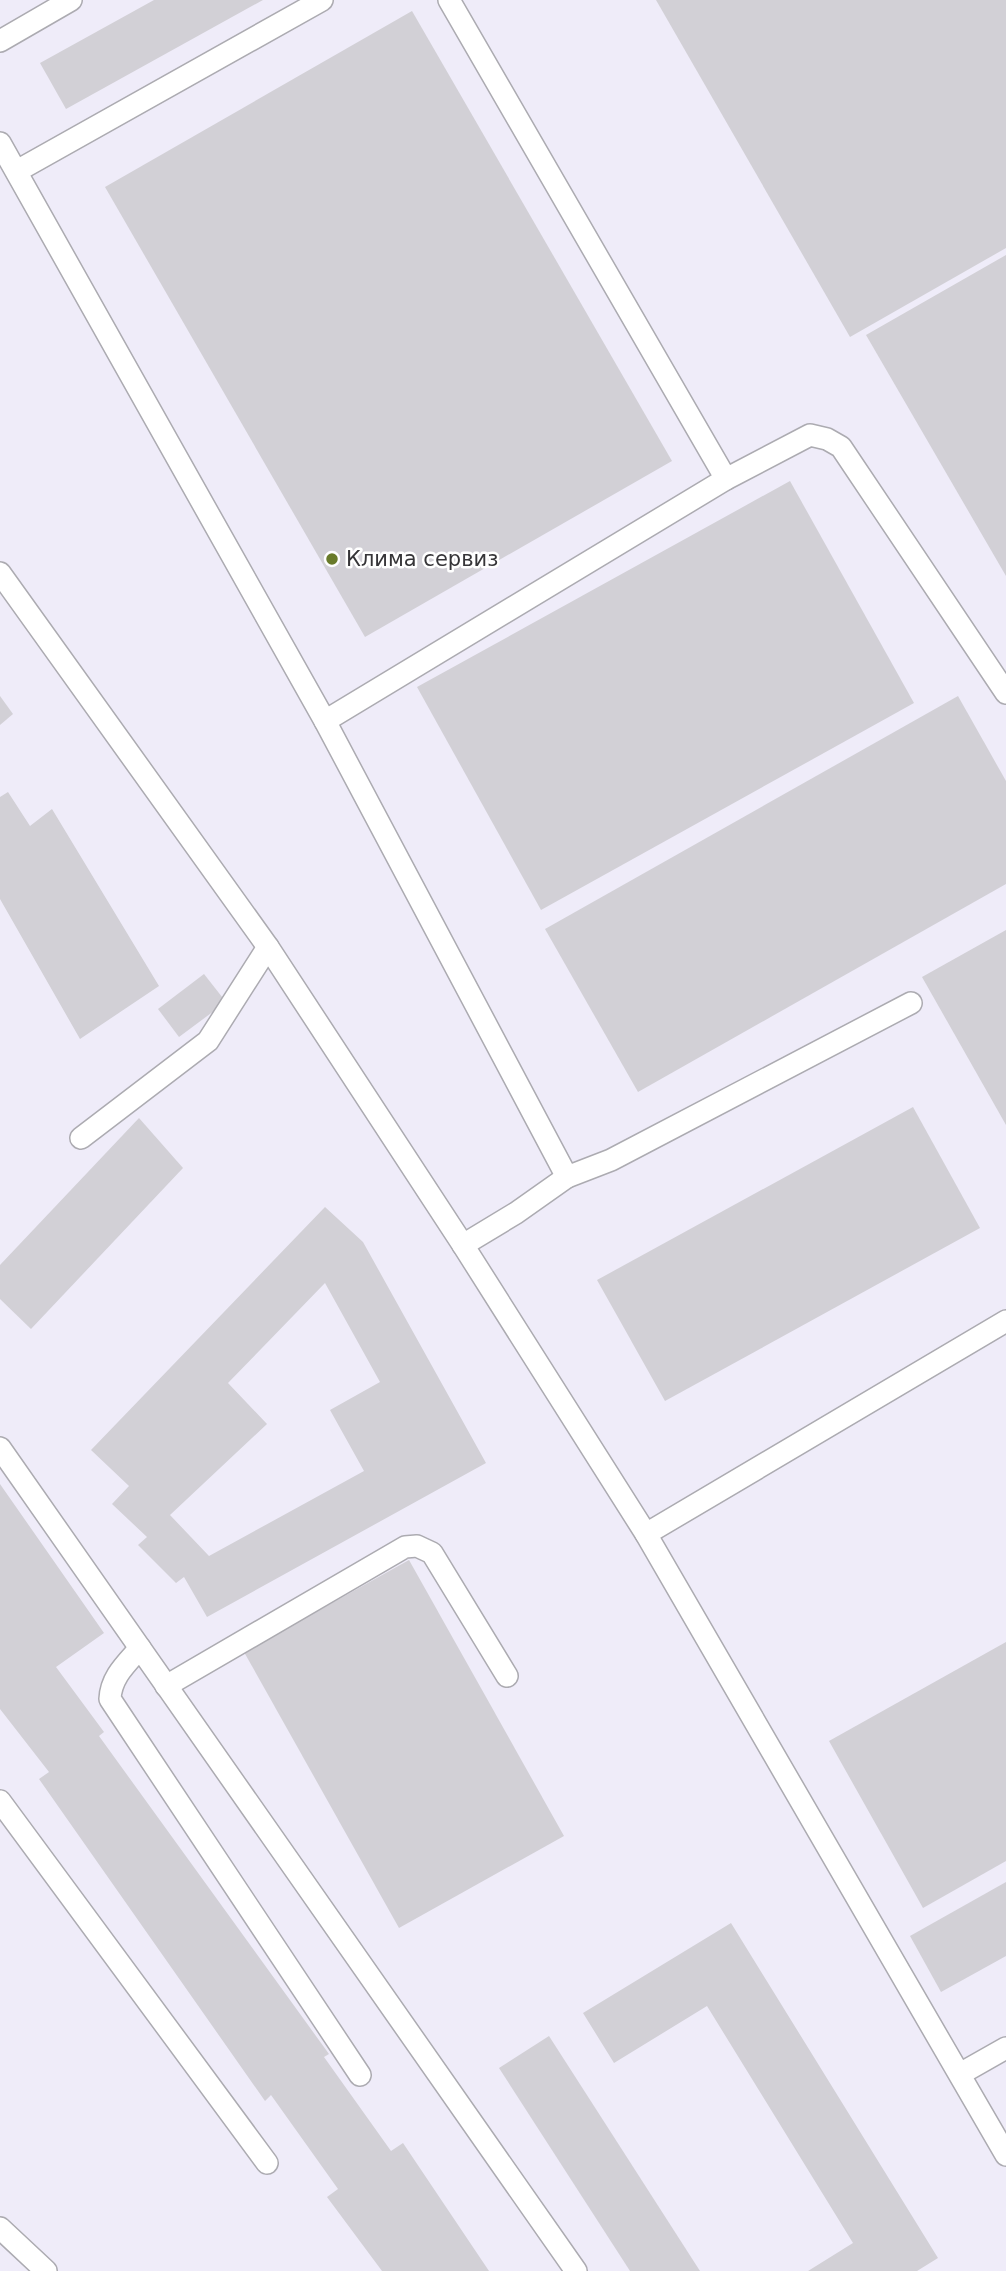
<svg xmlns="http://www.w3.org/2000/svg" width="1006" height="2271" font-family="'DejaVu Sans',sans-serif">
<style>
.built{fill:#efecf9}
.building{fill:#d2d0d6;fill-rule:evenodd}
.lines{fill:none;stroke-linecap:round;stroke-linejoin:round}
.lane-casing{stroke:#acabb1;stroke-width:24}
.lane{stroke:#fff;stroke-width:21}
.poi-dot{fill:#697b2a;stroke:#fff;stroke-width:2.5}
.labels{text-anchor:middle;stroke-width:5;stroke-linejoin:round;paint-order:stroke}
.poi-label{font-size:21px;fill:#363538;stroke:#fff;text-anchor:start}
</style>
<rect width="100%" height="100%" fill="#faf9ff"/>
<rect class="built" x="0" y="0" width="1006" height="2271"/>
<g class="building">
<polygon points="154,0 263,0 66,109 40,63"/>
<polygon points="656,0 1006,0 1006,248 850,337"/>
<polygon points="412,11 672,461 365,637 105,187"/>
<polygon points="1006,255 1006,576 866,335"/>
<polygon points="790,481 914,703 541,910 417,687"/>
<polygon points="0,696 13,714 0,725"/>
<polygon points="958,696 1006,781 1006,884 638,1092 545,929"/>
<polygon points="8,792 30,826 52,809 159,986 80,1039 0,899 0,797"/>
<polygon points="1006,930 1006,1125 922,977"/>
<polygon points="204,974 226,1002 179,1037 158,1009"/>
<polygon points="913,1107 980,1228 665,1401 597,1280"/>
<polygon points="139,1118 183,1168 31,1329 0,1299 0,1265"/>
<path d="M325,1207L363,1242L486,1463L207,1617L184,1577L176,1583L138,1545L147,1537L112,1504L129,1486L91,1450ZM325,1283L380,1382L330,1410L364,1471L209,1556L170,1515L267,1424L228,1383Z"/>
<polygon points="0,1484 104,1633 56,1667 104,1732 99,1736 329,2054 324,2057 391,2151 403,2143 489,2271 382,2271 327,2197 338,2189 271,2095 265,2101 39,1779 49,1772 0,1709"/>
<polygon points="409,1560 564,1836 399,1928 244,1652"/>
<polygon points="1006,1642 1006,1861 923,1908 829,1741"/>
<polygon points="1006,1882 1006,1956 941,1992 910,1936"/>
<polygon points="731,1923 938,2258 917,2271 808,2271 853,2243 707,2006 614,2063 583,2013"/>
<polygon points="549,2036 700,2271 630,2271 499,2068"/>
</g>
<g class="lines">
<defs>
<g id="lane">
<polyline points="449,0 726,479"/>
<polyline points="0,41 71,0"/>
<polyline points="0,143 325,721 567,1177 611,1160 911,1003"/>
<polyline points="17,171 322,0"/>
<polyline points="0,573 268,947 463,1245 646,1534 1006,2155"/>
<polyline points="325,721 726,479 810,435 827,439 841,447 1006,693"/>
<polyline points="81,1138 208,1041 268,947"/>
<polyline points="463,1245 516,1213 567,1177"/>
<polyline points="0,1448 576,2271"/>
<polyline points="646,1534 1006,1321"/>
<path d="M140,1648C126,1664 111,1677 110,1699L360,2075"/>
<polyline points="166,1686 405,1547 417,1546 432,1553 507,1676"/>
<polyline points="0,1801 267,2163"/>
<polyline points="960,2074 1006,2048"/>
<polyline points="0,2228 46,2271"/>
</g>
</defs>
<use href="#lane" class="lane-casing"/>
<use href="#lane" class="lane"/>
</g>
<circle class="poi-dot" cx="332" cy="559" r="7"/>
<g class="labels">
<g class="poi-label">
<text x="346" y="566">Клима сервиз</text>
</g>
</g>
</svg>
